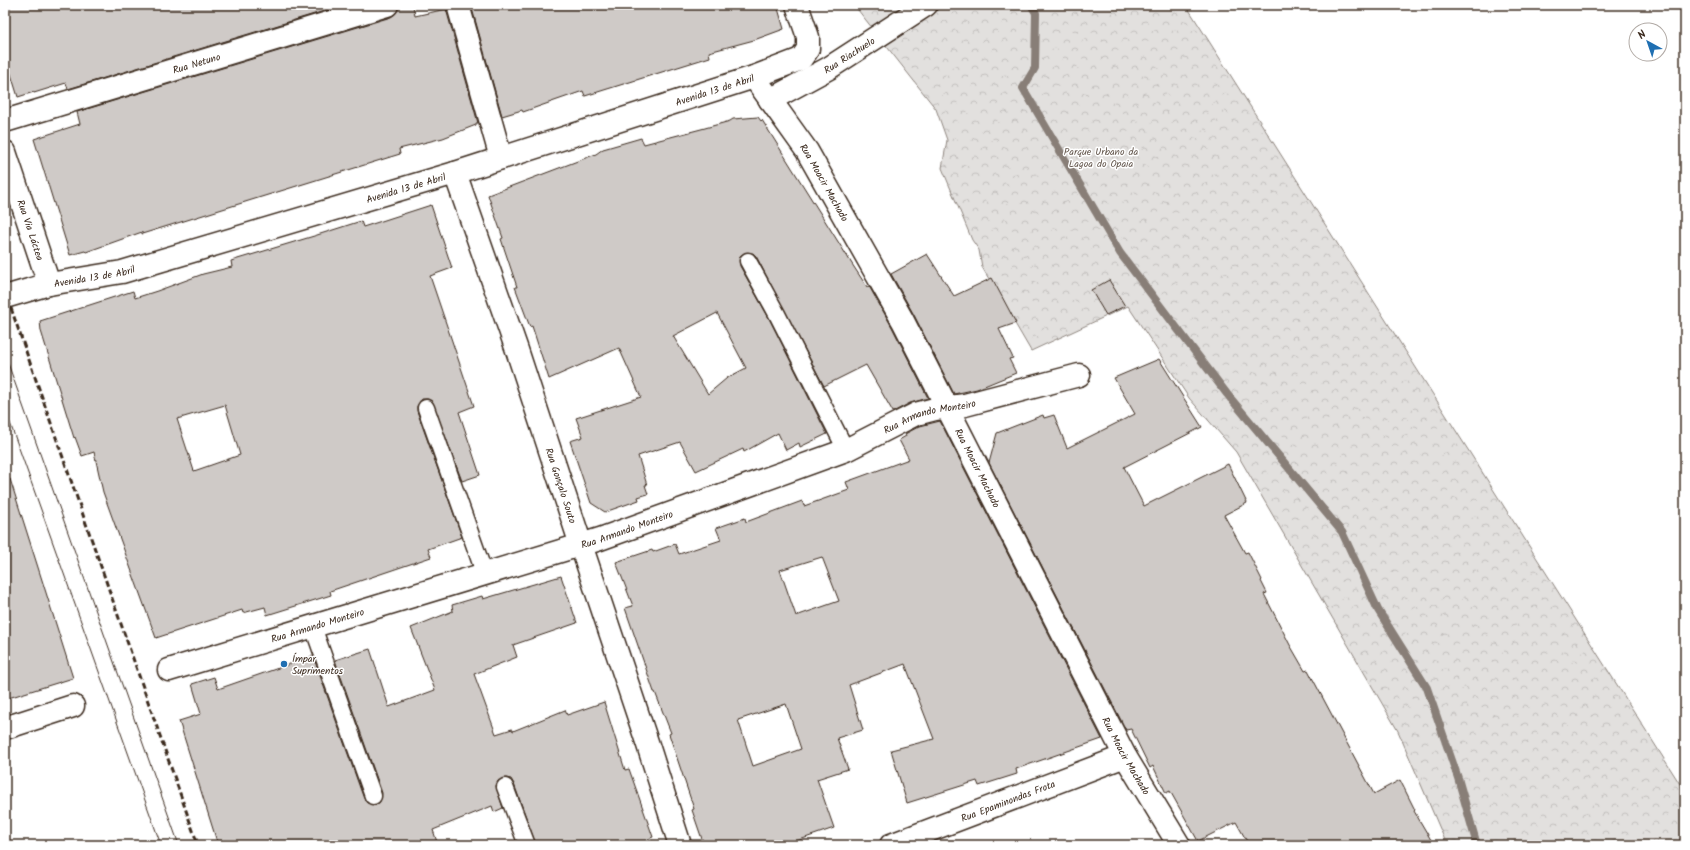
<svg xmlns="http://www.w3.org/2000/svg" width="1690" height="850" font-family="Kalam,sans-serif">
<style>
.forest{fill:url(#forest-crowns);stroke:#8e857e}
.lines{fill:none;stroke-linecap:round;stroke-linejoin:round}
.stream{stroke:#887e77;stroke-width:8}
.building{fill:#cfcac7;stroke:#3b2a1e;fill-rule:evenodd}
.lane-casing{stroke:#3b2a1e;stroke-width:19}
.street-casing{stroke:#3b2a1e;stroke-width:25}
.secondary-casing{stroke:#3b2a1e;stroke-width:25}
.lane{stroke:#fff;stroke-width:16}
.street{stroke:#fff;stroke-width:22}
.secondary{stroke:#fff;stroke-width:22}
.tram{stroke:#3b2a1e;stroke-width:1}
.rail{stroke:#3b2a1e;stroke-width:3;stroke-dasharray:6 3;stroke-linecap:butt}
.poi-dot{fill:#1f6fb2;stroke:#fff;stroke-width:1.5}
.labels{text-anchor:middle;stroke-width:3;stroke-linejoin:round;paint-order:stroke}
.street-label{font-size:10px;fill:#3b2a1e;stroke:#fff}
.park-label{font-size:10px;fill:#65584e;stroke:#fff}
.poi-label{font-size:10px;fill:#3b2a1e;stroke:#fff;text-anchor:start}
</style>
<defs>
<pattern id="forest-crowns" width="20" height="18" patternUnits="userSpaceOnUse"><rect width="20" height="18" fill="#e2e0de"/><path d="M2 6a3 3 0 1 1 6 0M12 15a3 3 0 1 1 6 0" fill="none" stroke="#c3c0be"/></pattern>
</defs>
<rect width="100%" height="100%" fill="#fff"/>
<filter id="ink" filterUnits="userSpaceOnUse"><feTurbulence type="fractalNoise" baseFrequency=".025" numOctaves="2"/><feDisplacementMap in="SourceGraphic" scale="8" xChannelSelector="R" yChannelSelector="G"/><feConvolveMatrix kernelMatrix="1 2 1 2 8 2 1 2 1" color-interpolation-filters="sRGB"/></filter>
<g filter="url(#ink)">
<polygon class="forest" points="854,5 1186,5 1685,792 1685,845 1447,845 1398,731 1236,452 1189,398 1128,306 1031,351 982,267 979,250 972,240 942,168 947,140 936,109"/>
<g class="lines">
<polyline class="stream" points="1031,5 1036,13 1035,68 1023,88 1120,253 1227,394 1342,532 1378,610 1427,688 1458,778 1477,845"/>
</g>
<g class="building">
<polygon points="5,5 344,5 68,89 66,83 34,93 34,92 18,97 5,55"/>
<polygon points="399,5 413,5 415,16 446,9 478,123 476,123 476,125 443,138 399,149 400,154 142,234 142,232 86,252 85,251 70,255 34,139 80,124 77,112 391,17 396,13"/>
<polygon points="471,5 777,5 784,29 754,40 709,52 710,57 585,96 583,91 523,112 522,110 502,116"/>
<path d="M758,117L761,121L762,120L852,264L867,287L869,286L892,327L928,398L910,403L893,412L866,365L824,386L756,256L753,253H744L740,256V266L769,318L827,434L800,447L799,443L786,450L778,433L744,452L743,449L696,471L680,442L638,456L647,485H645L648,494L638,497L639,500L605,512L591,503L570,441L583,437L576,418L641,397L619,348L549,379L532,326L530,327L515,287H517L501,239L503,238L488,195L596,154L603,149L641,138L644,144L705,128L730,121L733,119ZM717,313L746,368L727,378L708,394L673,336Z"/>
<path d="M431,205L452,268L430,276L474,406L459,412L480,475L462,481L432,401L428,399H422L417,406V411L462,537L428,549L431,557L330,591L331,595L267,615L265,607L243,613L242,610L156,638L103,492L94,452L82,456L75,437L74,438L41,331L40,321L133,291L135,298L157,291L203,274L232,267L231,261L314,236L361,221L363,227ZM225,405L240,455L194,471L177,419Z"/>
<polygon points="927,254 954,296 992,278 1016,323 999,329 1013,358 1009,359 1016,373 977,389 954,394 914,315 891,274"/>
<polygon points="1109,280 1125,306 1106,315 1091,290"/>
<polygon points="1159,359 1202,427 1124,467 1144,506 1228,464 1247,503 1224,515 1245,553 1248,552 1262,580 1261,581 1267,593 1264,594 1290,645 1305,671 1308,670 1374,794 1400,780 1415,810 1414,811 1434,845 1249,845 1236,822 1198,841 1170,791 1166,793 1153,766 1150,768 1131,729 1126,730 989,463 997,433 1043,415 1044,418 1054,415 1067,448 1135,414 1114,378"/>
<path d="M940,421L1102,739L1016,769L1017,774L979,786L977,781L907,803L891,750L934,739L905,664L849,685L863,730L837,738L848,769L817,779L834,828L785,845H704L692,810L694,809L669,734L671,733L655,692H654L625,608L633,606L616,562L652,550L653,552L675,544L679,554L721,540L716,528L745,518L746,522L802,501L804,506L849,490L846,482L909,459L899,440L906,436L905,434L920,426ZM822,557L839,601L796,616L780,570ZM786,704L801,749L753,766L738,720Z"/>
<polygon points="10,479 73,678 5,699 5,480"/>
<polygon points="561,576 577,623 513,645 517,657 474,674 496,734 512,729 513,731 565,710 567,715 604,702 625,770 629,769 653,837 648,839 651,845 536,845 514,784 511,779 506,778 498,781 496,786 503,808 494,812 492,806 433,830 438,845 218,845 179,721 201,714 192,684 214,677 218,689 313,656 364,799 367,803 376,805 380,802 382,793 335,660 370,649 389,707 435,690 411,628 453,611 452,605 482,596 483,599"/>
</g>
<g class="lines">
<defs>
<g id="lane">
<polyline points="748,261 777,314 846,450"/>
<polyline points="426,408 485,575"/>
<polyline points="313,627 373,796"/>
<polyline points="505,787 527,845"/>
</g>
<g id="street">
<polyline points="458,5 501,158"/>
<path id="s1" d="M754,77L807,151L903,321L1125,756L1179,845"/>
<path id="s2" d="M770,100L829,68L926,5"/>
<path id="s3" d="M5,121L387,5"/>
<path id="s4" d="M455,173L517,350L581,545L647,742L680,845"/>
<path id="s5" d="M49,284L122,272L455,173L754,77L801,59L808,49V37L797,5"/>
<path id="s6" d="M169,670L600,539L846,450L916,414L935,409L965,405L1079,375"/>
<polyline points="5,728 73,706"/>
<path id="s7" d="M891,845L1125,756"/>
</g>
<g id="secondary">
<path id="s8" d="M5,152L49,284L5,297"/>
</g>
</defs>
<use href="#lane" class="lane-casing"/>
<use href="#street" class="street-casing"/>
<use href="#secondary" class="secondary-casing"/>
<use href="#lane" class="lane"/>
<use href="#street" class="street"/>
<use href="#secondary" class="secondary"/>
<g class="tram">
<polyline points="5,355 179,845"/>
<polyline points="5,409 161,845"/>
</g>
<polyline class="rail" points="5,291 198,845"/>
</g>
</g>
<circle class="poi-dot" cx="284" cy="664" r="4"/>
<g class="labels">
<g class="street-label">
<text dy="4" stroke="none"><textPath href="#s2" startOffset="91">Rua Riachuelo</textPath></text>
<text dy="4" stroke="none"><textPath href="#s3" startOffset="200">Rua Netuno</textPath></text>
<text dy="4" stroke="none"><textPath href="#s5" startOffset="694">Avenida 13 de Abril</textPath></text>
<text dy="4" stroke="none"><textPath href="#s1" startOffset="127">Rua Moacir Machado</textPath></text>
<text dy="4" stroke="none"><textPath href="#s5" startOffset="370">Avenida 13 de Abril</textPath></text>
<text dy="4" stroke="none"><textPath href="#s8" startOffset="82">Rua Via Láctea</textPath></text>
<text dy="4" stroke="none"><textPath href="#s5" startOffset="46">Avenida 13 de Abril</textPath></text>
<text dy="4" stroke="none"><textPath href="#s6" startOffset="803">Rua Armando Monteiro</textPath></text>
<text dy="4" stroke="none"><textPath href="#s1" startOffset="451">Rua Moacir Machado</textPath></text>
<text dy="4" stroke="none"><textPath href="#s4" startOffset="330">Rua Gonçalo Souto</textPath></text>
<text dy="4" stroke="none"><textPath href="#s6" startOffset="479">Rua Armando Monteiro</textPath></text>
<text dy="4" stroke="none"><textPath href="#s6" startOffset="155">Rua Armando Monteiro</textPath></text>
<text dy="4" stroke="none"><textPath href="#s1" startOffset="775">Rua Moacir Machado</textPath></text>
<text dy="4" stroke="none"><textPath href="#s7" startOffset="125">Rua Epaminondas Frota</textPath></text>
</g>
<g class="park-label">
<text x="1101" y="155">Parque Urbano da<tspan x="1101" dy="12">Lagoa do Opaia</tspan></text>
</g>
<g class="poi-label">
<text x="292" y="662">Ímpar<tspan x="292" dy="12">Suprimentos</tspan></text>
</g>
</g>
<rect width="1690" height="850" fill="none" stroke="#fff" stroke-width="20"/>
<rect x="10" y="10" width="1670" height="830" fill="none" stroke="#3b2a1e" stroke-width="1.5" filter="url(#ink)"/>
<g transform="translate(1648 42) rotate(320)"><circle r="19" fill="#ffffff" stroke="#b1aaa5"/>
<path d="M0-3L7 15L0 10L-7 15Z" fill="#1f6fb2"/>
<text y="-6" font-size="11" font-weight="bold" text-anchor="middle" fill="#3b2a1e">N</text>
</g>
</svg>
